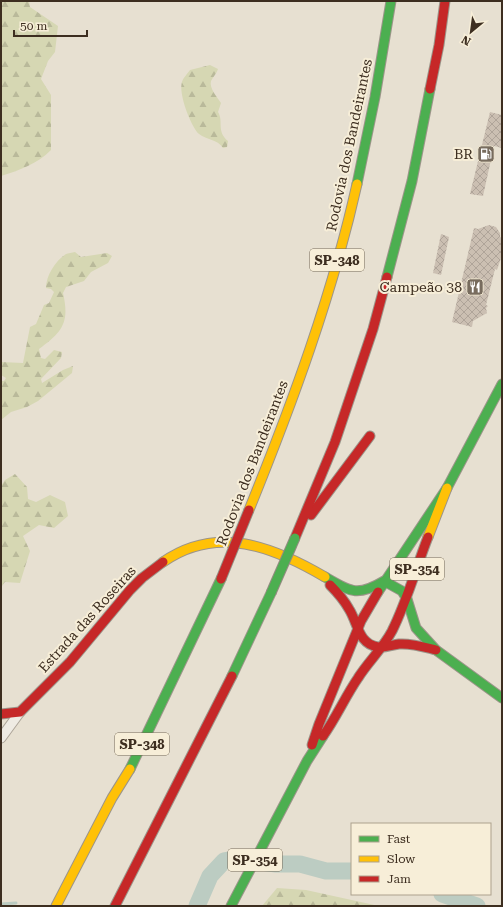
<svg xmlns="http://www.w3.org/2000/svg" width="503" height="907" font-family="'Roboto Serif',serif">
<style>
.forest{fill:url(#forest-firs)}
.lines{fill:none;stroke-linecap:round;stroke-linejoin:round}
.stream{stroke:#bcccc2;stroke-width:3}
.river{stroke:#bcccc2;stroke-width:17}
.building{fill:url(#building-cross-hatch)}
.street-casing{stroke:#ada599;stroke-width:11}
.fast-casing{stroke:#9c958a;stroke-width:11}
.slow-casing{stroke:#9c958a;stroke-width:11}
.jam-casing{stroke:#9c958a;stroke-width:11}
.street{stroke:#efebe3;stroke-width:9}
.fast{stroke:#4caf50;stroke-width:9}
.slow{stroke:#ffc107;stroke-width:9}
.jam{stroke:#c62828;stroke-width:9}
.fast-bridge-casing{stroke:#928b80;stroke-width:11;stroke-linecap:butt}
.jam-bridge-casing{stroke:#928b80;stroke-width:11;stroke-linecap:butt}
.fast-bridge{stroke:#4caf50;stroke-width:9}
.jam-bridge{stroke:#c62828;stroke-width:9}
.labels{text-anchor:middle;stroke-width:4;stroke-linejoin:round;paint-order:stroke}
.shield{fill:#f7eed8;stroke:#756857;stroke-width:1}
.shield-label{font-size:13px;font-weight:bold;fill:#3d2e20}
.street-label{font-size:14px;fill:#3d2e20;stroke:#f7eed8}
.poi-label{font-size:14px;fill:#3d2e20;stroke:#f7eed8;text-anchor:end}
</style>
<defs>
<pattern id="forest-firs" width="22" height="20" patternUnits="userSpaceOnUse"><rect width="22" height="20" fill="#d6d7b3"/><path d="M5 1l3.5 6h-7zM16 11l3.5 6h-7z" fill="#b9b99a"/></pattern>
<pattern id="building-cross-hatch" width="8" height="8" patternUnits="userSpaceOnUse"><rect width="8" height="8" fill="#cbbfb2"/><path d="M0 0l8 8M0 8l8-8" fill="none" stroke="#afa499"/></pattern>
</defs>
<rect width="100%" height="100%" fill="#e7e0d1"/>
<g class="forest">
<path d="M1,1H29L30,7L58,26L55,52L48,61L41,79L51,95V150C37,164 20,170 1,176Z"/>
<path d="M210,65L218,69C217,73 213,77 211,81C209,88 217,97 221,103L218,112C224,122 216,131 228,141L227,147L223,148C217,139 207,140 199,134C191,127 178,93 182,82C183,78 188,73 190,70Z"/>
<path d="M75,252L81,257L107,253L112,256L108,263L91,272L84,281L66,287L63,293C70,323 62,332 39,349L41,358L45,359L54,350L62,352L61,358L41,379L42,383L63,370L73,366L72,373L38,401L27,407L11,412L1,420V381H4L6,378L1,375V362L23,363L30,327L36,324L44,305L49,303L54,292L51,289L46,288C46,276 55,261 66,254C68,253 72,253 75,252Z"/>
<polygon points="15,474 27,487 28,499 36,502 50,495 65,502 68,516 54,528 39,525 23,536 30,551 20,583 5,582 1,587 1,486 5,480"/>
<polygon points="277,888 306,890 379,906 262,906"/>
</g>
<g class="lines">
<polyline class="stream" points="1,904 16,903"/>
<g class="river">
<polyline points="442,894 477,906"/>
<polyline points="197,906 210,876 224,861 236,859 276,864 300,864 326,871 352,871"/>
</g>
</g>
<g class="building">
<polygon points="490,112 502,115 502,148 494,146 483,196 470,194"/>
<polygon points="489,225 496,227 500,233 500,237 502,238 502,255 497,270 495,269 486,305 488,306 486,308 487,313 473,321 472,327 452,322 474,228 478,229"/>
<polygon points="441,234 449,237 441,275 433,273"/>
</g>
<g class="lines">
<defs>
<polyline id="street" points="1,738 20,712"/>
<g id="fast">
<polyline points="357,184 375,97 391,1"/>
<polyline points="387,277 412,181 430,89"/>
<path d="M325,577C351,592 357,597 384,581L402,591L407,599L416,628L436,650L502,698"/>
<polyline points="378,592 447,488 502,384"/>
<polyline points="232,676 271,593"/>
<polyline points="130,769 221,579"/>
<polyline points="231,906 307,761 323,736"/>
</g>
<g id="slow">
<path d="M249,510C292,404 332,296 357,184"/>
<polyline points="428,537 447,488"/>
<path d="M163,562C217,524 274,547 325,577"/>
<polyline points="56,906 112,798 130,769"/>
</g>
<g id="jam">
<polyline points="430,89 439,45 445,1"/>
<polyline points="311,515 370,436"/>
<polyline points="295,538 335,442 373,329 387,277"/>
<path d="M330,585C337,592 344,600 349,609C358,623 358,644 378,647C385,648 392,645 399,644C412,643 424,647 436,650"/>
<polyline points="1,714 20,712 70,662 130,590 142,578 163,562"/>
<path d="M323,736C336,718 345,697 358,678C368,662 383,648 392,631C407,601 416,568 428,537"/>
<polyline points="312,745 319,724 361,621 378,592"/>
<polyline points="115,906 232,676"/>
</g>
</defs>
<use href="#street" class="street-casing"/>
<use href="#fast" class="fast-casing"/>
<use href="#slow" class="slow-casing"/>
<use href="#jam" class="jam-casing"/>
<use href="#street" class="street"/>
<use href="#fast" class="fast"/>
<use href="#slow" class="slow"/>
<use href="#jam" class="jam"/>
<defs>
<polyline id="fast-bridge" points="271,593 295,538"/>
<polyline id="jam-bridge" points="221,579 249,510"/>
</defs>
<use href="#fast-bridge" class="fast-bridge-casing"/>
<use href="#jam-bridge" class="jam-bridge-casing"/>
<use href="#fast-bridge" class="fast-bridge"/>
<use href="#jam-bridge" class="jam-bridge"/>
</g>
<defs>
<symbol id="fuel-square" viewBox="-11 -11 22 22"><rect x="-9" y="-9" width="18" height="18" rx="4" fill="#786c5e" stroke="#f7eed8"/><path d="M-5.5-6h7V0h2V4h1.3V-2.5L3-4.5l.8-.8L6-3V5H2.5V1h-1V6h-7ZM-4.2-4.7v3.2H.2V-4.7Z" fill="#fff"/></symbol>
<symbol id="restaurant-square" viewBox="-11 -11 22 22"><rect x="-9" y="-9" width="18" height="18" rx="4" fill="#786c5e" stroke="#f7eed8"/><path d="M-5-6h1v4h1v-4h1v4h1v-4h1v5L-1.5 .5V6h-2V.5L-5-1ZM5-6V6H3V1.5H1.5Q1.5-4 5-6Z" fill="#fff"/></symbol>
</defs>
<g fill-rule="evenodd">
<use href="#fuel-square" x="476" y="144" width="20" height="20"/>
<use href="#restaurant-square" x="465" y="277" width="20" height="20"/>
</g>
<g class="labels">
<g class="shield">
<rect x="310" y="249" width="54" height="22" rx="3"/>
<rect x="390" y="558" width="54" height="22" rx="3"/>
<rect x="115" y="733" width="54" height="22" rx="3"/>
<rect x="228" y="849" width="54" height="22" rx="3"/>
</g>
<g class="shield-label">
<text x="337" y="265">SP-348</text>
<text x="417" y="574">SP-354</text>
<text x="142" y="749">SP-348</text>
<text x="255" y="865">SP-354</text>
</g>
<g class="street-label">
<text transform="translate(349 145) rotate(-78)" y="5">Rodovia dos Bandeirantes</text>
<text transform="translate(252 463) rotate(-69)" y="5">Rodovia dos Bandeirantes</text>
<text transform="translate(87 619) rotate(-48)" y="5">Estrada das Roseiras</text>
</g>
<g class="poi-label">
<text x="473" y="159">BR</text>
<text x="462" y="292">Campeão 38</text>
</g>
</g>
<rect width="503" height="907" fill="none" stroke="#3d2e20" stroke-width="4"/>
<rect x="351" y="823" width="140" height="72" fill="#f7eed8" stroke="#ada18e"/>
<rect x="359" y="836" width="20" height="6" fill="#4caf50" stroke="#ada18e"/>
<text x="387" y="843" font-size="12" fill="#3d2e20">Fast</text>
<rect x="359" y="856" width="20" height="6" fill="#ffc107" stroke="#ada18e"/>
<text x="387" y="863" font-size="12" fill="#3d2e20">Slow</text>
<rect x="359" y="876" width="20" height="6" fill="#c62828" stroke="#ada18e"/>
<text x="387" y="883" font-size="12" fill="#3d2e20">Jam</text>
<g transform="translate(471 32) rotate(209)" stroke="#f7eed8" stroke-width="3" paint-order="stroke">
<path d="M0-3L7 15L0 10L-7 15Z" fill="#3d2e20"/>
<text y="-6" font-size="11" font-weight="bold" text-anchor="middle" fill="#3d2e20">N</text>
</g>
<path d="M14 30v6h73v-6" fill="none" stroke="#3d2e20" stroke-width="2"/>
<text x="20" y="30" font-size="12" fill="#3d2e20" stroke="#f7eed8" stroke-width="3" paint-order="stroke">50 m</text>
</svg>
